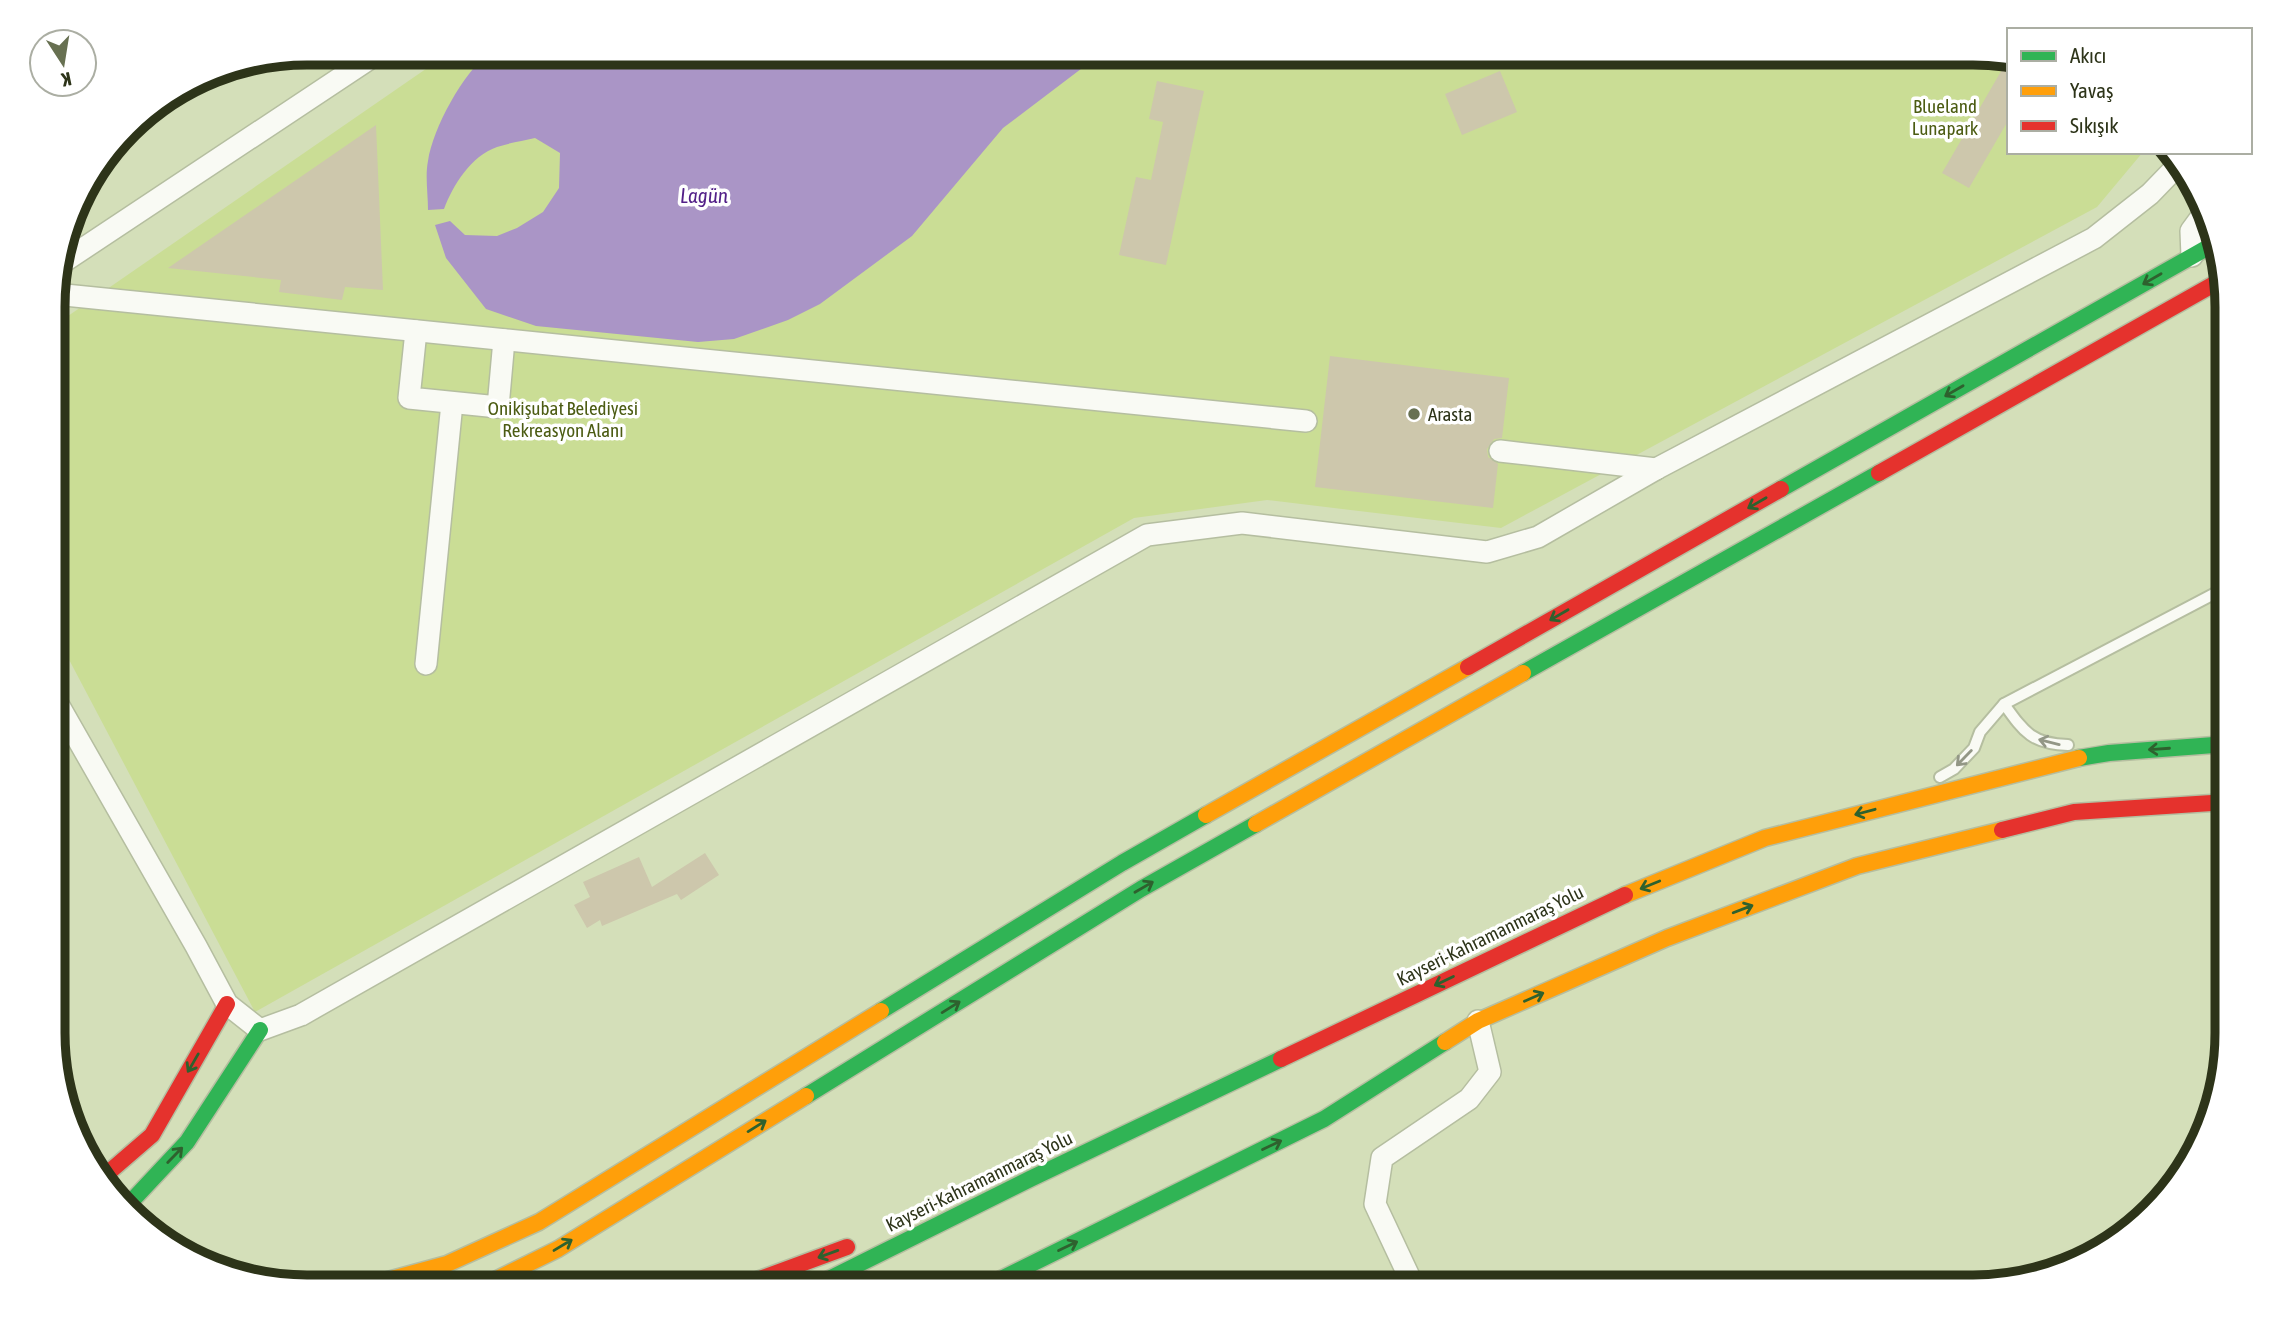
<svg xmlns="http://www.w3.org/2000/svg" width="2280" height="1340" font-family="'Asap Condensed',sans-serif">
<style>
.green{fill:#cadd95}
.water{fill:#aa95c6}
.building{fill:#cdc7ac}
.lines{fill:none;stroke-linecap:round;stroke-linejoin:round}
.lane-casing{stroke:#b5bea0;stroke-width:14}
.street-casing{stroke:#b5bea0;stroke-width:24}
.fast-casing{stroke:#b5bea0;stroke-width:19}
.slow-casing{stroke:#b5bea0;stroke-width:19}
.jam-casing{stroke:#b5bea0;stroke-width:19}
.lane{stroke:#f9faf4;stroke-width:10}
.street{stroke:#f9faf4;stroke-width:21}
.fast{stroke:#30b455;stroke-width:16}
.slow{stroke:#ff9f0a;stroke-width:16}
.jam{stroke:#e5322d;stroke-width:16}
.oneway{stroke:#2e612e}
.oneway2{stroke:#939786}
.poi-dot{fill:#677051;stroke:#fff;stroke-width:2.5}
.labels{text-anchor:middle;stroke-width:7;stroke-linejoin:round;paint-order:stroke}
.park-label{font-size:19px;fill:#4c5c13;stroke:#fff}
.poi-label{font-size:19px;fill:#2d3419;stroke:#fff;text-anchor:start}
.street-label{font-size:19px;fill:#2d3419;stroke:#fff}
.water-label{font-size:21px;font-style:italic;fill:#532088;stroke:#fff}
.rim{fill:none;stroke:#2d3419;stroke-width:9}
</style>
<rect width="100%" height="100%" fill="#d4dfb9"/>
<polygon class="green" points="449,53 1974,53 2009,62 2009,152 2143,152 2097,207 1501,528 1267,500 1134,518 255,1012 55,633 55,325"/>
<path class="water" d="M489,53H1102L1003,128L912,236L820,304L788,320L734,339L698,342L536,326L486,309L446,258L435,225L450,221L465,235L497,236L517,228L543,212L559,188L560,153L535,138C522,141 509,143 497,147C471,156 453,185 444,209L428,210C428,194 425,176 428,161C433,128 463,73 489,53Z"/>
<g class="building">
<polygon points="2007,61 2009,62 2009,119 1969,188 1942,173"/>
<polygon points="1500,71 1517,112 1462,135 1445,94"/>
<polygon points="1157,81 1204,91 1166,265 1119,255 1136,177 1151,180 1163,122 1149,119"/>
<polygon points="376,125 383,290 345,287 342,300 279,292 281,280 168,268"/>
<polygon points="1330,356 1509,378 1502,438 1494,439 1487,449 1488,457 1498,464 1493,508 1315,487"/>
<polygon points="705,853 719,875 681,900 677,894 602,926 600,920 587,928 574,905 590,897 583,882 639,857 652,887"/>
</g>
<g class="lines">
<defs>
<g id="lane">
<path d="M2004,704C2024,732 2032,744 2068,745"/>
<polyline points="1940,777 1954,769 1974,748 1980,732 2004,704 2227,587"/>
</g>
<g id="street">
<polyline points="2192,256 2191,231 2202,216"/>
<polyline points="57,266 378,53"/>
<polyline points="55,294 1306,421"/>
<polyline points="416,331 409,398 498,407 504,340"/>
<polyline points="1500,451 1656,469"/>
<polyline points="426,664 452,403"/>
<polyline points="55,699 196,946 227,1004 260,1030 301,1015 1147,535 1242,523 1487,552 1538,537 1656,469 2094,238 2150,194 2181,162"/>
<polyline points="1414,1287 1375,1204 1382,1158 1469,1099 1490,1072 1478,1021"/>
</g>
<g id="fast">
<polyline points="1781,489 2212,245"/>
<polyline points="1523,673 1879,473"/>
<polyline points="2079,758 2109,753 2227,744"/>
<polyline points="881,1011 1122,863 1206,815"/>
<polyline points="806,1096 1141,889 1256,824"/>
<polyline points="128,1205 187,1142 260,1030"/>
<polyline points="813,1287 1030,1179 1281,1059"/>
<polyline points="985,1287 1324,1119 1445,1042"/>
</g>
<g id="slow">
<polyline points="1206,815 1468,667"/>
<polyline points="1256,824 1523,673"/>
<polyline points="1625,895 1765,838 2079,758"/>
<polyline points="1445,1042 1478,1021 1667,938 1857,866 2002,830"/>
<polyline points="362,1287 447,1264 539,1222 881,1011"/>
<polyline points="481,1287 558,1249 806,1096"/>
</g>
<g id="jam">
<polyline points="1879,473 2223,279"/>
<polyline points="1468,667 1781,489"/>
<polyline points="2002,830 2074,812 2227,802"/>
<polyline points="1281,1059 1625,895"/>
<polyline points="101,1179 152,1135 227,1004"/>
<polyline points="738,1287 847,1247"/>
</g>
</defs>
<use href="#lane" class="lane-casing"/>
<use href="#street" class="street-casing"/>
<use href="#fast" class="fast-casing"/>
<use href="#slow" class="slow-casing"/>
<use href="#jam" class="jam-casing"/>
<use href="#lane" class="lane"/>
<use href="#street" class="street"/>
<use href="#fast" class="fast"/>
<use href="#slow" class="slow"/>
<use href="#jam" class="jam"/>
</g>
<defs><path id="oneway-shaft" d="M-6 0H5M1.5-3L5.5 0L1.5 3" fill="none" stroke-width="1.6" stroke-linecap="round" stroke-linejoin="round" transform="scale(1.75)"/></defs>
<g class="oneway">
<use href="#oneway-shaft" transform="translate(2152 279) rotate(150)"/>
<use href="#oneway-shaft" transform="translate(1954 391) rotate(150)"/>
<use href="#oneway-shaft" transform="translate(1757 503) rotate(150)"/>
<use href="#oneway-shaft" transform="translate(1559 615) rotate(150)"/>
<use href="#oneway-shaft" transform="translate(2159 749) rotate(176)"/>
<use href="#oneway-shaft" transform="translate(1865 812) rotate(165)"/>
<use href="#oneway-shaft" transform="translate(1650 885) rotate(158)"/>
<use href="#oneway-shaft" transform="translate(1144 887) rotate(-30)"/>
<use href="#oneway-shaft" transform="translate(1743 909) rotate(-21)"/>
<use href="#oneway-shaft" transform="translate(1444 981) rotate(154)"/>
<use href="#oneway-shaft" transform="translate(1534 997) rotate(-24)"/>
<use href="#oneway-shaft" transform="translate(951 1007) rotate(-32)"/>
<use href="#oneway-shaft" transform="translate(193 1063) rotate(120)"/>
<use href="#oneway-shaft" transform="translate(757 1126) rotate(-32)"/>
<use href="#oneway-shaft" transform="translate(1272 1145) rotate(-26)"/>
<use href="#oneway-shaft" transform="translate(175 1155) rotate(-46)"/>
<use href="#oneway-shaft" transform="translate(563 1245) rotate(-31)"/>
<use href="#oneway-shaft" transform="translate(1068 1246) rotate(-26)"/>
<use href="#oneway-shaft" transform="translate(828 1254) rotate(160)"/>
</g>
<g class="oneway2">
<use href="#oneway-shaft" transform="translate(2049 742) rotate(-166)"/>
<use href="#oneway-shaft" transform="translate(1964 758) rotate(134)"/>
</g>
<circle class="poi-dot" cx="1414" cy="414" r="7"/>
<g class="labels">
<g class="park-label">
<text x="1945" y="113">Blueland<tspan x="1945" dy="22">Lunapark</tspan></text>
<text x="563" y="415">Onikişubat Belediyesi<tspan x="563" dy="22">Rekreasyon Alanı</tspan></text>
</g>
<g class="poi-label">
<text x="1428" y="421">Arasta</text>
</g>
<g class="street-label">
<text transform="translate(1490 935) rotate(-26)" y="7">Kayseri-Kahramanmaraş Yolu</text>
<text transform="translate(979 1181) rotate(-26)" y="7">Kayseri-Kahramanmaraş Yolu</text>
</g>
<g class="water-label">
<text x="704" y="203">Lagün</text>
</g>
</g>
<path d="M0 0H2280V1340H0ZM307 65H1973A242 242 0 0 1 2215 307V1033A242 242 0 0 1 1973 1275H307A242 242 0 0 1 65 1033V307A242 242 0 0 1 307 65Z" fill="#fff" fill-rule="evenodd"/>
<path class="rim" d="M307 65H1973A242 242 0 0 1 2215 307V1033A242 242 0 0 1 1973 1275H307A242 242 0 0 1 65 1033V307A242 242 0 0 1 307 65Z"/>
<rect x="2007" y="28" width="245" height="126" fill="#ffffff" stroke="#abaea3" stroke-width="2"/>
<rect x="2021" y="51" width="35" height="10" fill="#30b455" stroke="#abaea3" stroke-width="2"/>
<text x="2070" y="63" font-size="21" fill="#2d3419">Akıcı</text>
<rect x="2021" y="86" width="35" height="10" fill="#ff9f0a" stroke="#abaea3" stroke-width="2"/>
<text x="2070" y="98" font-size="21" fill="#2d3419">Yavaş</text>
<rect x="2021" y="121" width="35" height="10" fill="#e5322d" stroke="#abaea3" stroke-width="2"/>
<text x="2070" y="133" font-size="21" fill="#2d3419">Sıkışık</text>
<g transform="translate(63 63) rotate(168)"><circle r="33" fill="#ffffff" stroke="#abaea3" stroke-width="2"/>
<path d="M0-5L12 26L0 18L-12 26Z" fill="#677051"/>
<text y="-10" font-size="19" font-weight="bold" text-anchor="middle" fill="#2d3419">K</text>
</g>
</svg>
